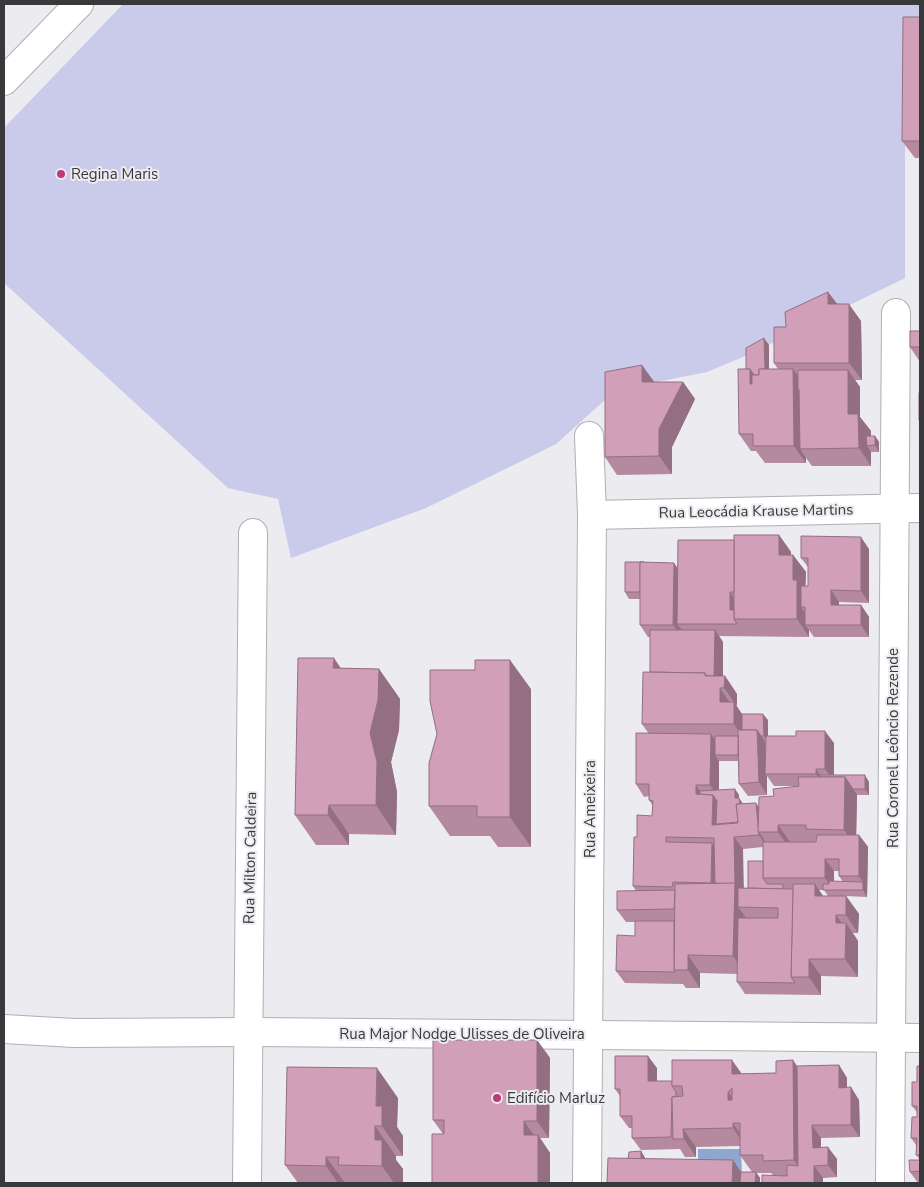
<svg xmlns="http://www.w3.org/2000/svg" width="924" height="1187" font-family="'Nunito Sans',sans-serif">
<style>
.green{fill:#cacaeb}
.water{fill:#8fa6d1}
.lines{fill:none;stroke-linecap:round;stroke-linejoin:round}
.minor-casing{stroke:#afafb4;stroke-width:30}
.tertiary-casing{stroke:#afafb4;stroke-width:30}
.secondary-casing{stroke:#afafb4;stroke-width:30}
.minor{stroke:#fff;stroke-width:28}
.tertiary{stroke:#fff;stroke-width:28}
.secondary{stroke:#fff;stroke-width:28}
.wall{fill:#b5899e;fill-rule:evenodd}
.shaded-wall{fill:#936f81}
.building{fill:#d29fb8;stroke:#936f81;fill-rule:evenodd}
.poi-dot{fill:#be397e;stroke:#ebebf0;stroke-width:2}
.labels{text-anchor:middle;stroke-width:4;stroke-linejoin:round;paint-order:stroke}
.poi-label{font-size:15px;fill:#39393b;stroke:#ebebf0;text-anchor:start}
.street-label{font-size:15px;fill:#39393b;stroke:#ebebf0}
</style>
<rect width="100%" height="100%" fill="#ebebf0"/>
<polygon class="green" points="123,4 920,4 920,28 905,28 905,278 750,354 707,372 616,390 556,444 426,508 291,558 278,499 228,488 4,283 4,128"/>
<polygon class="water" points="698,1149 741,1149 742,1174 698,1175"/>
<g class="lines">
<defs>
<g id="minor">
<polyline points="592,515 920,508"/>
<polyline points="247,1183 253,533"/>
<polyline points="587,1183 592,515 589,436"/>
<polyline points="890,1183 896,313"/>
</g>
<polyline id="tertiary" points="4,81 79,4"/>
<polyline id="secondary" points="4,1029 74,1033 249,1032 920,1038"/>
</defs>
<use href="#minor" class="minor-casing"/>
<use href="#tertiary" class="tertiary-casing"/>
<use href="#secondary" class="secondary-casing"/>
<use href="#minor" class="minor"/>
<use href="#tertiary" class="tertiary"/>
<use href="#secondary" class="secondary"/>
</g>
<g class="wall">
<polygon points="920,17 920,158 915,158 902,141"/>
<polygon points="828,292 837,304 861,321 862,380 855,380 860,387 860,417 871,431 871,436 875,436 879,442 879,452 871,452 871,466 812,466 806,458 806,463 765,463 756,451 751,451 739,434 746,369 769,345 769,369 778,369 774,363 786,327"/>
<polygon points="920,331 920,362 910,347"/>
<polygon points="654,382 683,382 695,399 672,447 672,474 617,475 605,457"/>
<path d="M779,535L791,552V555H793L806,572L805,586H808V567L801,558L869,549V603L839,602V605H861L869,617V637H814L809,630V637L719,636L723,642V676H725L737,694L736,706L742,714L768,720V736L834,743V775L869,782V795H857L856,835H859L868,847L867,897L846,896L859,914L858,933H853L858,941V977L821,976V995L745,994L737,982V974L700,973V988H686L683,984L625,983L616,971L635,936V922H626L617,910L636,891L633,886L637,837L652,816L653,806L649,800V796L644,797L636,784L649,734L642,724L650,672V637H648L640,625V599H629L625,592L674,563L678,569L734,540ZM719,761H738L739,784L748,796L767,795V776L774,786H794L774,796L759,806L743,804L739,798V795L719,790ZM763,847V861L748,888H743V849ZM834,871H839V876L843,882H834ZM819,890H824L828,896H823Z"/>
<polygon points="341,668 379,669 400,699 399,730 391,762 397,792 396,835 349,834 349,845 316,845 295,815"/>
<polygon points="531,689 531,847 498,847 490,836 450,836 429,806 437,734"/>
<polygon points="537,1040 550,1058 549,1138 540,1138 550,1153 443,1134 433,1120"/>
<polygon points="839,1065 847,1078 847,1088 859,1100 860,1137 821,1138 821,1147 837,1159 837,1177 823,1178 823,1183 762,1183 773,1175 771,1173 756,1173 760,1178 629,1159 641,1151 645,1158 645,1159 741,1172 752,1172 740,1155 740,1146 696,1147 696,1157 685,1157 680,1149 641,1150 632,1138 632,1128 629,1128 620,1116 620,1096 615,1089 657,1068 657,1081 672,1081 741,1074 776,1073 797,1066"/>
<polygon points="920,1066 920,1183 918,1183 910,1172 920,1160 916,1155 916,1145 911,1138 917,1117 917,1112 912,1106"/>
<polygon points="398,1098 397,1127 403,1136 403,1156 396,1156 396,1160 403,1169 403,1183 298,1183 285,1165"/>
</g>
<g class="shaded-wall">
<polygon points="828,292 841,309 828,304"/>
<polygon points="849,304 861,321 862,380 849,363"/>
<polygon points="764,338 769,345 769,386 765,380"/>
<polygon points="642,365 655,383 642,382"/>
<polygon points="750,369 762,386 750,384"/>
<polygon points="793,369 806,386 798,390 806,401 800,449 806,458 806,463 794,446"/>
<polygon points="848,370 860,387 860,417 871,431 871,446 867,446 871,452 871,466 859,448 848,414"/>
<polygon points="683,382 695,399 672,447 672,474 659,456 659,429"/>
<polygon points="875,436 879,442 879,452 875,445"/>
<polygon points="779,535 791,552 791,572 779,555"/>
<polygon points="861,537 869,549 869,603 861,591"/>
<polygon points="793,555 806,572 805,607 801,607 809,619 805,625 809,630 809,637 797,619 793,580"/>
<polygon points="674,563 682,575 677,624 682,630 682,637 673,625"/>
<polygon points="831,590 839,602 839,617 831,605"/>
<polygon points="730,592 738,604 746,619 730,610"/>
<polygon points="861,605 869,617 869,637 861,625"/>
<polygon points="715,630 723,642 723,688 714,678"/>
<polygon points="334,658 354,688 333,668"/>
<polygon points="510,660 531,689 531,847 510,817"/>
<polygon points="379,669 400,699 399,730 391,762 397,792 396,835 376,805 370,733"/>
<polygon points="725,676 737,694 737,706 724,688"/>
<polygon points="720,688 732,706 720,702"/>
<polygon points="734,702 746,720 742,736 734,724"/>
<polygon points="763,714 768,720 768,742 764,736"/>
<polygon points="757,730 765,742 766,774 765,774 767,776 767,795 759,782"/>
<polygon points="825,731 834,743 834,781 825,769"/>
<polygon points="711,734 719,746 715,755 719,761 719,797 710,785"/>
<polygon points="816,769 824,781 824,787 816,774"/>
<polygon points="865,775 869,782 869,795 865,789"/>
<polygon points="845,777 857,795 856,847 844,830"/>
<polygon points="696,785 704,797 696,794"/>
<polygon points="735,789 739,795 739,798 743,804 745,828 735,798"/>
<polygon points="713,795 721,807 716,824 721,830 712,825"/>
<polygon points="756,803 764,815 759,832"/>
<polygon points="329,805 349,834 349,845 328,815"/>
<polygon points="778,825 791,843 791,850 778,832"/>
<polygon points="759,832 767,844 767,847 759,835"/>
<polygon points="859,835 868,847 867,897 863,890 863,882 859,876"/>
<polygon points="734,837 743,849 744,896 738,907 747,919 745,974 733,956"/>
<polygon points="712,843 720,855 716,889 711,883"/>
<polygon points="825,859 834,871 834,891 825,878"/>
<polygon points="815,884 827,902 815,896"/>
<polygon points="846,896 859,914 858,933 846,915"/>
<polygon points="836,915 846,929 846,923 858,941 858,977 845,959 836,923"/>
<polygon points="688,955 700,973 700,988 688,970"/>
<polygon points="809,959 821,976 821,995 809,977"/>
<polygon points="537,1040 550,1058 549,1138 537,1121"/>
<polygon points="648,1056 657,1068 657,1093 648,1081"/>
<polygon points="732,1060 744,1077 732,1074"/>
<polygon points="793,1060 805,1078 806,1178 794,1160"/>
<polygon points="839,1065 847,1078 847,1100 839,1088"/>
<polygon points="377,1068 398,1098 397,1127 403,1136 403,1156 382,1126 376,1106"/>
<polygon points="851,1087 859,1100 860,1137 851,1125"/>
<polygon points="728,1092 740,1109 728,1100"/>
<polygon points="524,1121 536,1138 524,1135"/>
<polygon points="733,1123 745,1141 745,1146 733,1128"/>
<polygon points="812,1125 821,1138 821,1160 813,1148"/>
<polygon points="375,1126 396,1156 396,1160 403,1169 403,1183 394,1183 382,1166 375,1140"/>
<polygon points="683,1129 696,1147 696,1157 684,1139"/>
<polygon points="538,1135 550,1153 550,1183 538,1183"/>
<polygon points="828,1147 837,1159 837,1177 828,1165"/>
<polygon points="641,1151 645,1158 645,1176 641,1170"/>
<polygon points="326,1157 345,1183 338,1183 326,1166"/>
<polygon points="733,1160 745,1178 745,1183 732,1183"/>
<polygon points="814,1166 823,1178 823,1183 814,1183"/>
<polygon points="756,1172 760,1178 760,1183 755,1183"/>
</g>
<g class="building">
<polygon points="903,17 920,17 920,141 902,141"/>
<polygon points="828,292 828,304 849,304 849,363 774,363 774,327 786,327 785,312"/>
<rect x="910" y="331" width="10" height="16"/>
<polygon points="764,338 765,369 759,369 759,375 754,375 750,369 746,369 746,348"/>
<polygon points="642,365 642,382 683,382 659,429 659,456 605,457 605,372"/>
<polygon points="738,369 750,369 750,384 752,384 752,375 759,375 759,369 793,369 794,446 753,446 753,434 739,434"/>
<polygon points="798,370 848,370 848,414 858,414 859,448 800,449 799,389 798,390"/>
<rect x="919" y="393" width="1" height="27"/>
<polygon points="866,436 875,436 875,445 867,446"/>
<polygon points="734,535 779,535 779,555 793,555 793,580 797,580 797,619 734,619"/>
<polygon points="801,536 861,537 861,591 831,590 831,605 861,605 861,625 805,625 805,607 801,607 801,586 808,586 808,558 801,558"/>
<polygon points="678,540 734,540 734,592 730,592 730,610 734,610 734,619 737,624 677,624"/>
<polygon points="625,562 644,562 640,562 640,592 625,592"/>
<polygon points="640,562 674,563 673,625 640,625"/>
<polygon points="650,630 715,630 714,676 707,676 705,673 650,672"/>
<polygon points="298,658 334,658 333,668 379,669 378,700 370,733 377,762 376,805 329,805 328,815 295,815"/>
<polygon points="475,660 510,660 510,817 477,817 477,806 429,806 429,763 437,734 430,701 430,670 475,670"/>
<polygon points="643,672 705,673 705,676 725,676 724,688 720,688 720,702 734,702 734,724 642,724"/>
<polygon points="742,714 763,714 764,736 761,736 757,730 742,730"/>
<polygon points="738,730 757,730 759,782 739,784"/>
<polygon points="796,731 825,731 825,769 816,769 816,774 765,774 766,736 796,736"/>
<polygon points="636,733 711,734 710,785 696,785 696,794 713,795 712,825 738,823 736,804 756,803 759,835 734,837 735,884 715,883 714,838 666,837 666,842 712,843 711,883 673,882 672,887 633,886 634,837 637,837 637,815 652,816 653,801 649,800 649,784 636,784"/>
<rect x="715" y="736" width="23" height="19"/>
<polygon points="820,775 865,775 865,789 853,789 845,777 820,777"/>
<polygon points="798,777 845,777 844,830 806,829 806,825 778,825 778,832 758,832 759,797 774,796 773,789 799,786"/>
<polygon points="735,789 735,798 739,798 740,804 736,804 738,822 716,824 717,801 713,795 700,794 700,791"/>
<polygon points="817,835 859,835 859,876 839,876 839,859 825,859 825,878 763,878 763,842 816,842"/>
<polygon points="748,861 763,861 763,878 767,884 783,884 783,889 748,888"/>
<polygon points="829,881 863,882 863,890 823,890 823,884 829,884"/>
<polygon points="735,883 733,956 688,955 688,970 674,970 675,884"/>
<polygon points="793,884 815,884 815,896 846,896 846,915 836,915 836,923 846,923 845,959 809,959 809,977 791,977"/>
<polygon points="738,888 793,889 791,977 795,983 737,982 738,918 778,918 778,908 738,907"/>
<polygon points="675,890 674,909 617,910 617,891"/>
<polygon points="635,921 674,921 674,970 675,972 616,971 617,935 635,936"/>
<polygon points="433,1040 537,1040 537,1121 524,1121 524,1135 538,1135 538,1183 432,1183 432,1134 444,1134 444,1120 433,1120"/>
<polygon points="615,1056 648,1056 648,1081 672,1081 672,1086 676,1092 676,1096 672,1097 671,1137 632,1138 632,1116 620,1116 620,1089 615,1089"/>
<path d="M672,1060H732V1074L776,1073V1061L793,1060L794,1160L763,1161V1155H740V1123H733V1128L683,1129L684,1139H673L672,1097L683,1096L682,1086H672ZM732,1088V1100H728V1092Z"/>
<polygon points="839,1065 839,1088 851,1087 851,1125 812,1125 813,1148 828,1147 828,1165 814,1166 814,1183 762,1183 762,1175 787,1176 787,1165 798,1166 797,1066"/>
<polygon points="917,1066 920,1066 920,1155 916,1155 917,1138 911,1138 912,1117 917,1117 917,1106 912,1106 912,1082 917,1082"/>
<polygon points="287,1067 377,1068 376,1106 382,1106 382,1126 375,1126 375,1140 382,1140 382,1166 338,1165 339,1157 326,1157 326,1166 285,1165"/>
<polygon points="641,1151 641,1159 628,1159 629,1152"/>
<polygon points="608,1158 733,1160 732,1183 607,1183"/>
<polygon points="909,1160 920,1160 920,1171 910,1172"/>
<polygon points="741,1172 756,1172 755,1183 740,1183"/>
</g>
<g class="poi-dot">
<circle cx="61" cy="174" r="5"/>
<circle cx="497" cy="1098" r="5"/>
</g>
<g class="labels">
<g class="poi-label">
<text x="71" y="179">Regina Maris</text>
<text x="507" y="1103">Edifício Marluz</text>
</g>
<g class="street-label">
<text transform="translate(756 511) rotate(-1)" y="5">Rua Leocádia Krause Martins</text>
<text transform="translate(893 748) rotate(-90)" y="5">Rua Coronel Leôncio Rezende</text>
<text transform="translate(590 809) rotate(-90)" y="5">Rua Ameixeira</text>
<text transform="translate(250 858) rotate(-89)" y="5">Rua Milton Caldeira</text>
<text x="462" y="1039">Rua Major Nodge Ulisses de Oliveira</text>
</g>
</g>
<rect width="924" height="1187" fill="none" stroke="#39393b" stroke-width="10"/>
</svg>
